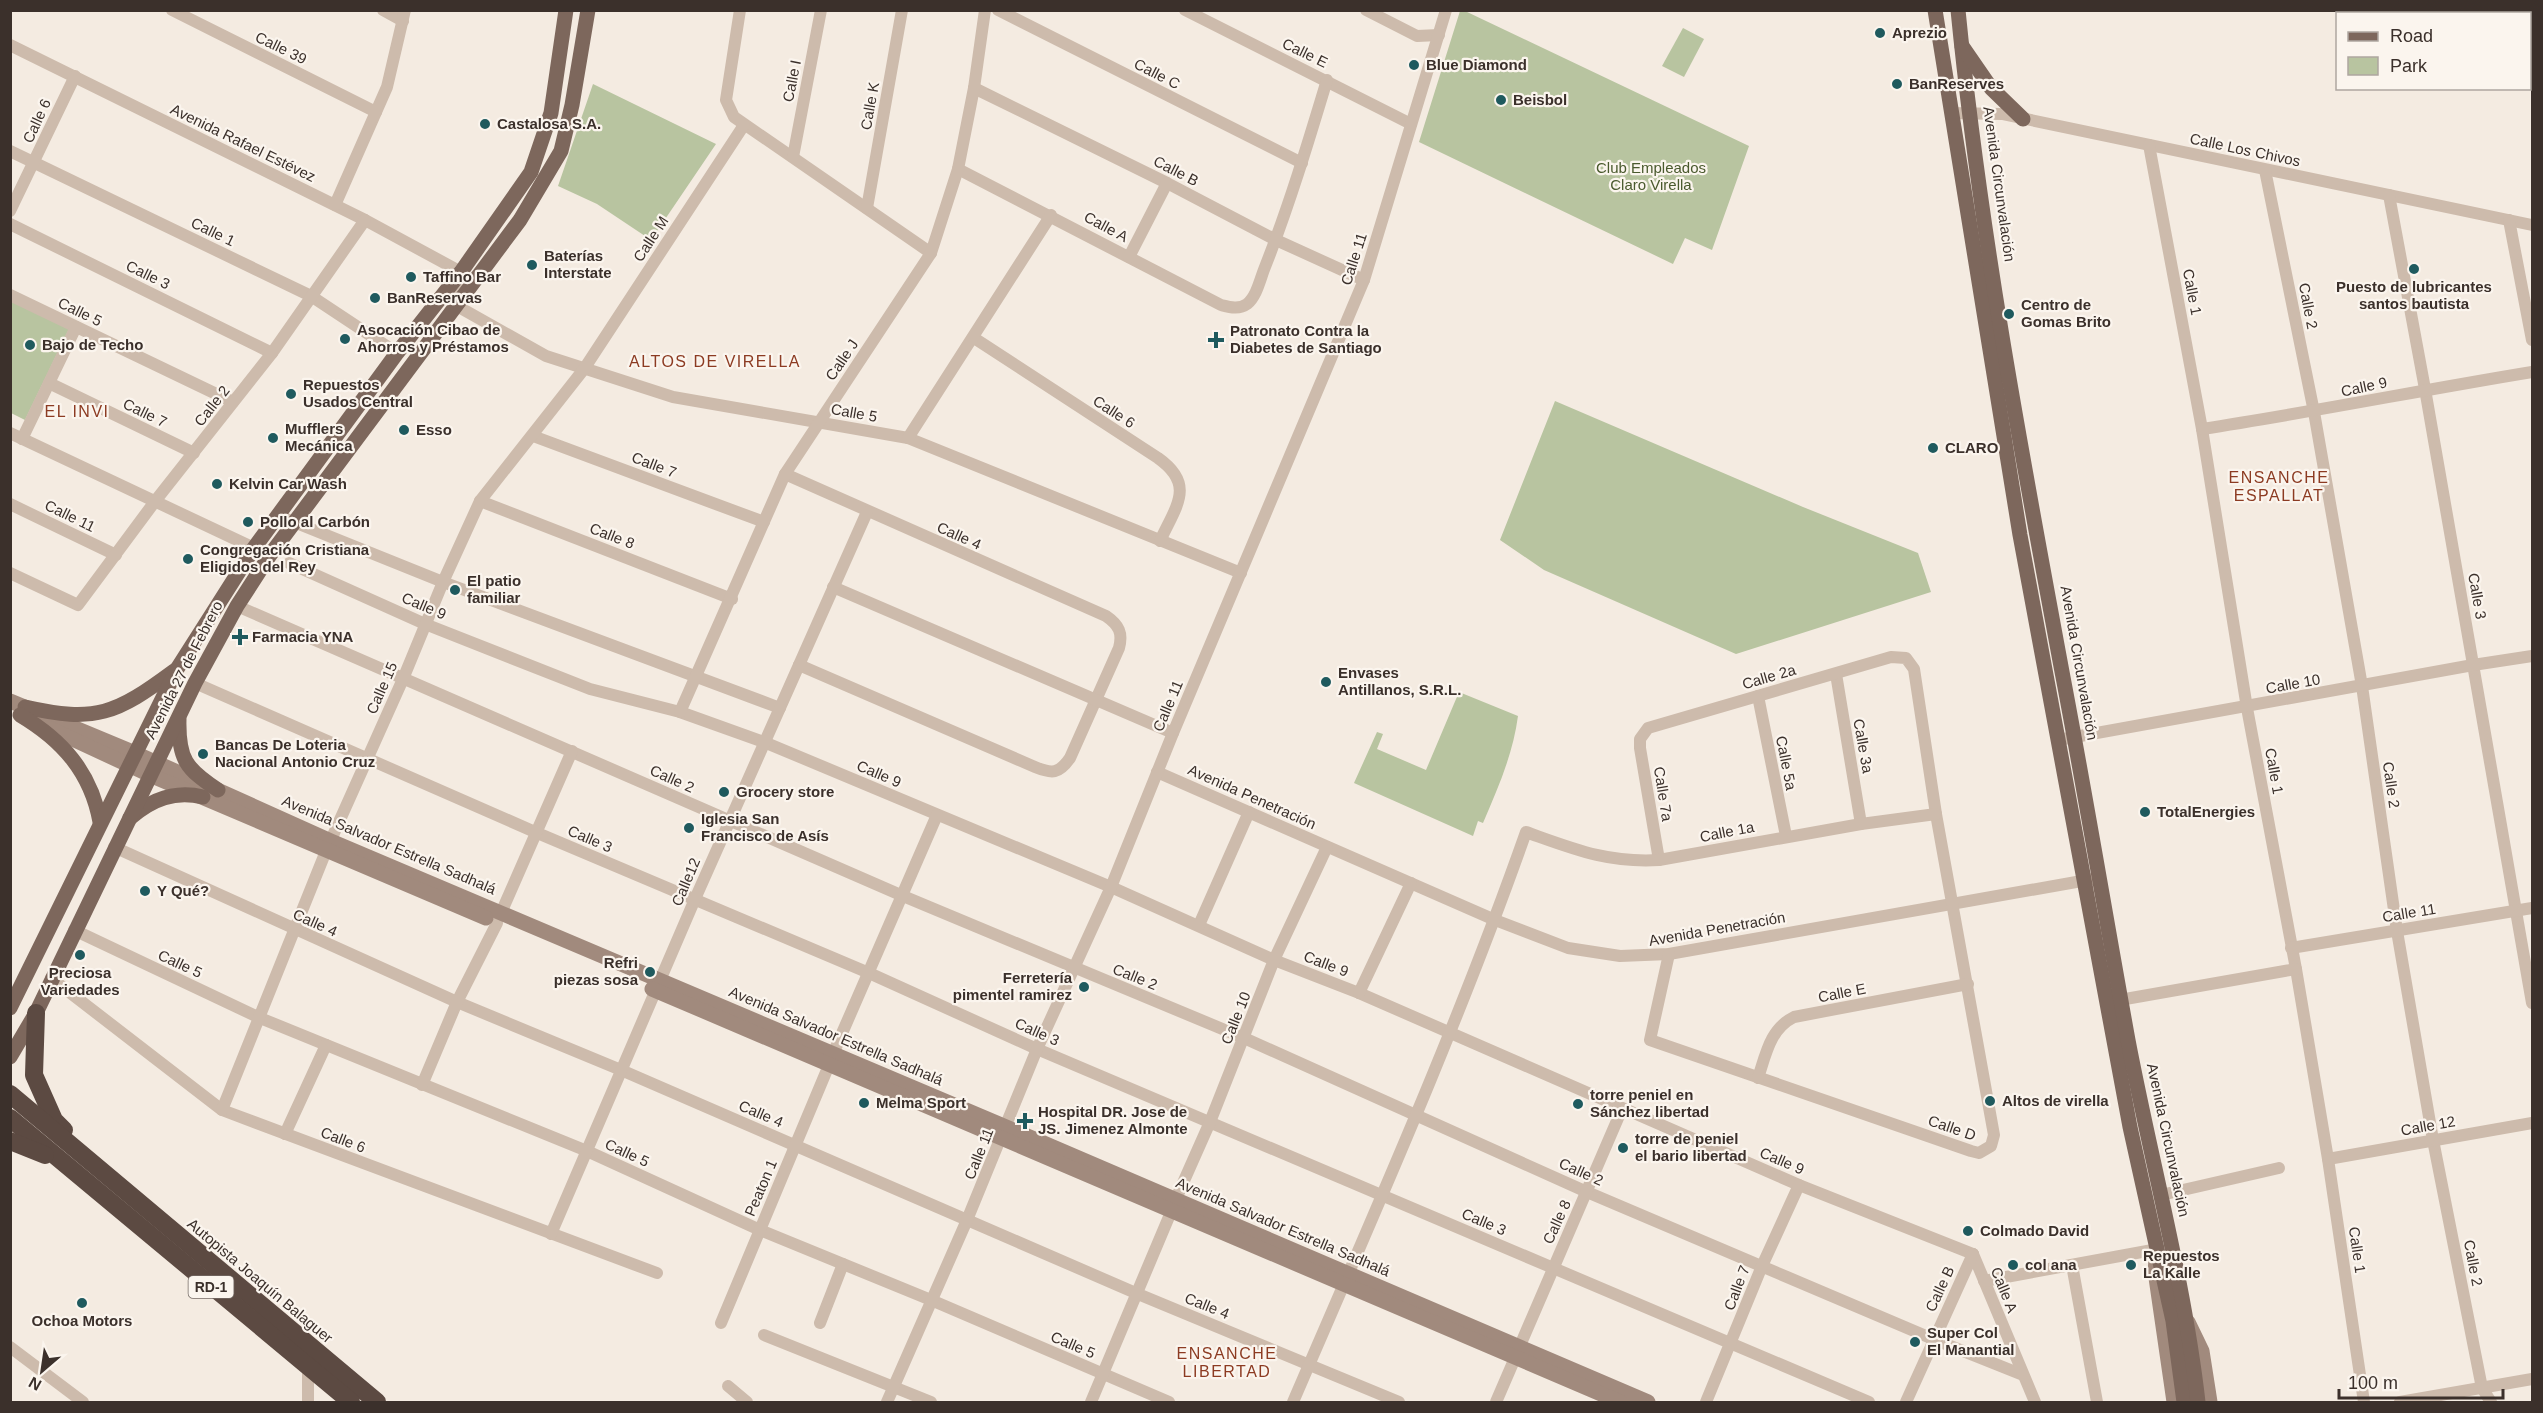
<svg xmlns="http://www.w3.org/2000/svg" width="2543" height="1413" font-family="Arial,sans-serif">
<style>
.green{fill:#b8c4a0}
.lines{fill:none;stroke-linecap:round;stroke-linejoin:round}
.street{stroke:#cdbbac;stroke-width:12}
.secondary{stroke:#a18a7d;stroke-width:15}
.primary{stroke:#7d675c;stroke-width:15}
.highway{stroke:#5c4a42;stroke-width:18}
.poi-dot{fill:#1f5a5e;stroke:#fbf5ee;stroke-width:2}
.labels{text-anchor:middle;stroke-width:4.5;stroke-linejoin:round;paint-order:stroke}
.shield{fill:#fbf5ee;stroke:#756b66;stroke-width:1.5}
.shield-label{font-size:14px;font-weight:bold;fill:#3b302b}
.poi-label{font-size:15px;font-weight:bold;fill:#3b302b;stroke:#fbf5ee;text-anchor:start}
.street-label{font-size:15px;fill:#3b302b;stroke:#fbf5ee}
.park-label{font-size:15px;fill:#4a5a2e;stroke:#fbf5ee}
.neighbourhood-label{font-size:16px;letter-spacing:1.5px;fill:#8c3b22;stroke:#fbf5ee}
</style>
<rect width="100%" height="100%" fill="#f4ebe1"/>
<g class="green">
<polygon points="1465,11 1749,146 1712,250 1685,238 1673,264 1419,142 1460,11"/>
<polygon points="1683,28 1704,39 1684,77 1662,66"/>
<polygon points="593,84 716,144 651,240 597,204 558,186"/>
<polygon points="10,296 71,325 25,420 11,413"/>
<polygon points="1555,401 1803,507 1918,553 1931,592 1736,654 1544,570 1500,540"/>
<path d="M1459,692L1518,716C1513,754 1498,788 1483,823L1478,821L1473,836L1354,783L1377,732L1383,734L1377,749L1426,770Z"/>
</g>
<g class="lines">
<g class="street">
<polyline points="172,10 376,112"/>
<polyline points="383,10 403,21"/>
<polyline points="740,10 726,100 734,117 931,253"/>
<polyline points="998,10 1302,163"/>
<polyline points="1185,10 1411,124"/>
<polyline points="1366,10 1417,36 1439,35"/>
<polyline points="10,45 365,220 461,272 457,306 546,356 673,397 908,438 1241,573"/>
<polyline points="974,88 1167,183 1276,240 1364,280"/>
<polyline points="1951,113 2002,114 2532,225"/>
<polyline points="2149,145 2202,429 2247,708 2296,969 2328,1159 2364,1402"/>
<polyline points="10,151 311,296 397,353"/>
<polyline points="793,157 821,10"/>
<path d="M958,169L1221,305C1229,307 1239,310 1247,304C1257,296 1260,279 1265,267C1289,206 1308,143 1327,80"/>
<polyline points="2265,170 2314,412 2362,686 2397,931 2433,1140 2482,1388 2491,1402"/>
<polyline points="2389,195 2425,389 2532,1003"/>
<polyline points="335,205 387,87 405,10"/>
<polyline points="867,208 902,10"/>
<polyline points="10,211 75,76"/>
<polyline points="2509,220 2532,340"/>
<polyline points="10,224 272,353"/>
<polyline points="1129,257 1167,183"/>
<polyline points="10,295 233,402"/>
<path d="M974,338L1158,458C1196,485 1176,506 1160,541"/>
<polyline points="49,383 194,453"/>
<path d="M2202,429C2313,412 2422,390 2532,372"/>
<polyline points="10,433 254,548"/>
<polyline points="533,436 764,522"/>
<polyline points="908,438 1051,215"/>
<polyline points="22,439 76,327"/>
<path d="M785,474L1106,616C1119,625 1123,633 1119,648L1070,758C1059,774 1052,774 1035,767L799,665"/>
<polyline points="480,501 732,599"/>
<polyline points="10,504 116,555"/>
<polyline points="279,516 443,582 780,708"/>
<polyline points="289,563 425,624 590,689 680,712 764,742 1111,887 1274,960 1359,993 1799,1185 1973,1254"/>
<polyline points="10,573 78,605 156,500 272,353 365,220"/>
<polyline points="833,587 1173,733"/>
<polyline points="237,606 903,896 1244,1038 1587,1192 1933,1339 2023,1375"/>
<polyline points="1836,674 1861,824"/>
<polyline points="195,683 535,832 869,973 1037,1049 1869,1402"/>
<polyline points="1758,696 1786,836"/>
<polyline points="680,712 785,474 931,253 958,169 974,88 985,10"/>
<polyline points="2058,740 2473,665 2532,656"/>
<polyline points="1157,772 1495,920 1568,948 1620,956 1669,954 2093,879"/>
<polyline points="114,847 457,1002 621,1070 1138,1294 1399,1402"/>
<polyline points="1659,860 1640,748 1640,739 1648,728 1891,657 1906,658 1914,669 1936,814 1994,1135 1991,1146 1979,1153 1971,1151 1650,1040 1669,954"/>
<polyline points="501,913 572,751"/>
<polyline points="1199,925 1249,812"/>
<polyline points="74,930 260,1018 587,1151 760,1230 931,1300 1169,1402"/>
<polyline points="2291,948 2532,908"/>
<polyline points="51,978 222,1110 657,1273"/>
<polyline points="1359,993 1411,883"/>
<polyline points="2114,1001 2296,969"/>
<polyline points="833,1054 937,815"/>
<path d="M1758,1078C1766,1054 1770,1029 1794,1017L1968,984"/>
<polyline points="422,1085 457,1002 497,923"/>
<polyline points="222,1110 326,851 403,679 443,582 480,501 584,369 744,125"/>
<polyline points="285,1134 326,1045"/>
<polyline points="2328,1159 2532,1123"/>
<polyline points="2161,1195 2279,1168"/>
<polyline points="1175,1201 1210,1122 1274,960 1327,847"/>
<polyline points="551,1234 695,899 867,512"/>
<polyline points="1973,1254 2035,1402"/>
<polyline points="2072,1265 2097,1402"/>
<polyline points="1984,1281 2158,1249"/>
<polyline points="721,1323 829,1065"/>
<polyline points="820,1323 843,1264"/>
<polyline points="764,1335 931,1402"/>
<polyline points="10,1347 83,1402"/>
<polyline points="1519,1348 1622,1109"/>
<polyline points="308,1366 308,1402"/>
<polyline points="728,1386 747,1402"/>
<polyline points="887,1402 967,1220 1037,1049 1111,887 1173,733 1364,280 1446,10"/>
<polyline points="1091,1402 1171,1212"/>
<path d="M1293,1402C1374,1214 1458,1025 1526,832C1574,849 1607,863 1659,860L1861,824L1936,814"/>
<polyline points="1496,1402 1515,1358"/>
<polyline points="1706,1402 1762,1266 1799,1185"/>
<polyline points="1906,1402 1973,1254"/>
<polyline points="2400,1402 2532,1379"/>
</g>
<g class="secondary">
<polyline points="10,701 135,753 331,841 1006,1127 1648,1402"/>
<polyline points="38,723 150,775 486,918"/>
<polyline points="652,989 1620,1402"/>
<polyline points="2156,1260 2155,1271 2174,1402"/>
<polyline points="2188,1322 2202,1351 2210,1402"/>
</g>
<g class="primary">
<polyline points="1935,10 2020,535 2130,1127 2173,1321 2184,1402"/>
<path d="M1958,10C1980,234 2022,456 2063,677C2086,798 2106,919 2128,1040C2151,1161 2184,1280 2198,1402"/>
<polyline points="1962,46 1991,88 2023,119"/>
<path d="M25,707C96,723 116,714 174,671"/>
<path d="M20,715C62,740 91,772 100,822"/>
<path d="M179,719C178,759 186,769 218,790"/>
<path d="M130,818C152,799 175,790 203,797"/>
<polyline points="10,1008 177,669 254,548 397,353 461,272 531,172 551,113 566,10"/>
<polyline points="10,1057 36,1013 195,683 237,606 270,555 520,220 561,151 572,105 588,10"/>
</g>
<g class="highway">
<polyline points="36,1013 34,1075 54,1120 64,1130"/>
<polyline points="10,1094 377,1402"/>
<polyline points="10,1118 351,1402"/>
<polyline points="10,1141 45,1155"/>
</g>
</g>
<g class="poi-dot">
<circle cx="1880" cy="33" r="6"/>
<circle cx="1414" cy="65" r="6"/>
<circle cx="1897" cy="84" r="6"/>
<circle cx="1501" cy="100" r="6"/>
<circle cx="485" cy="124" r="6"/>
<circle cx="532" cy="265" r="6"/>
<circle cx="2414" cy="269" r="6"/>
<circle cx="411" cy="277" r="6"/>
<circle cx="375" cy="298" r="6"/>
<circle cx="2009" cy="314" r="6"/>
<circle cx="345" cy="339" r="6"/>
<path d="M1213 331h6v6h6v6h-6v6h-6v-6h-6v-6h6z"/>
<circle cx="30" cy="345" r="6"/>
<circle cx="291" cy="394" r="6"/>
<circle cx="404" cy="430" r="6"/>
<circle cx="273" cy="438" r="6"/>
<circle cx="1933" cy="448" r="6"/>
<circle cx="217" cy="484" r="6"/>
<circle cx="248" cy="522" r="6"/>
<circle cx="188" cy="559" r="6"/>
<circle cx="455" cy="590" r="6"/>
<path d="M237 628h6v6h6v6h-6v6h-6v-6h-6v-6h6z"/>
<circle cx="1326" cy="682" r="6"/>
<circle cx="203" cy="754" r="6"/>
<circle cx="724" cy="792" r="6"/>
<circle cx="2145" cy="812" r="6"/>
<circle cx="689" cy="828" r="6"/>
<circle cx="145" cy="891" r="6"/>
<circle cx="80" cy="955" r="6"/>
<circle cx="650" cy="972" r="6"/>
<circle cx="1084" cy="987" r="6"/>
<circle cx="1990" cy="1101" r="6"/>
<circle cx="864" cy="1103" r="6"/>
<circle cx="1578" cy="1104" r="6"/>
<path d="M1022 1112h6v6h6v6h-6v6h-6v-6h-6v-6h6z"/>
<circle cx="1623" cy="1148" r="6"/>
<circle cx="1968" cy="1231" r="6"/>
<circle cx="2013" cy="1265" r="6"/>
<circle cx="2131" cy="1265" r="6"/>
<circle cx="82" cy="1303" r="6"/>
<circle cx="1915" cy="1342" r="6"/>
</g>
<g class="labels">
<rect class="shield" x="188.5" y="1276" width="45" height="22" rx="4.5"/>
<g class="shield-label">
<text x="211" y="1292">RD-1</text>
</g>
<g class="poi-label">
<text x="1892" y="38">Aprezio</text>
<text x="1426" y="70">Blue Diamond</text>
<text x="1909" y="89">BanReserves</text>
<text x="1513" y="105">Beisbol</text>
<text x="497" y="129">Castalosa S.A.</text>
<text x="544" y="261">Baterías<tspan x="544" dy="17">Interstate</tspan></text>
<text x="423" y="282">Taffino Bar</text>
<text x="2414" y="292" text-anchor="middle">Puesto de lubricantes<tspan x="2414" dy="17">santos bautista</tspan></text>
<text x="387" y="303">BanReservas</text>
<text x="2021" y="310">Centro de<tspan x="2021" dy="17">Gomas Brito</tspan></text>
<text x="357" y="335">Asocación Cibao de<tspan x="357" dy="17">Ahorros y Préstamos</tspan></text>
<text x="1230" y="336">Patronato Contra la<tspan x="1230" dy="17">Diabetes de Santiago</tspan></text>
<text x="42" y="350">Bajo de Techo</text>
<text x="303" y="390">Repuestos<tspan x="303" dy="17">Usados Central</tspan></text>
<text x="285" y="434">Mufflers<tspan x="285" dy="17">Mecánica</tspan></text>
<text x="416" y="435">Esso</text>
<text x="1945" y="453">CLARO</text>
<text x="229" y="489">Kelvin Car Wash</text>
<text x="260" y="527">Pollo al Carbón</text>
<text x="200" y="555">Congregación Cristiana<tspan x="200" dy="17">Eligidos del Rey</tspan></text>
<text x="467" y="586">El patio<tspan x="467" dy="17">familiar</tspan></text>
<text x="252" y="642">Farmacia YNA</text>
<text x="1338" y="678">Envases<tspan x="1338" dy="17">Antillanos, S.R.L.</tspan></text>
<text x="215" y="750">Bancas De Loteria<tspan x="215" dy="17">Nacional Antonio Cruz</tspan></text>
<text x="736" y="797">Grocery store</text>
<text x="2157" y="817">TotalEnergies</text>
<text x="701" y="824">Iglesia San<tspan x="701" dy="17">Francisco de Asís</tspan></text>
<text x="157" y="896">Y Qué?</text>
<text x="638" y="968" text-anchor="end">Refri<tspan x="638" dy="17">piezas sosa</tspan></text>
<text x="80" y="978" text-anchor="middle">Preciosa<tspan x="80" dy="17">Variedades</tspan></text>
<text x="1072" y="983" text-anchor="end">Ferretería<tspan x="1072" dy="17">pimentel ramirez</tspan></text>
<text x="1590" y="1100">torre peniel en<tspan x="1590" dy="17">Sánchez libertad</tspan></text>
<text x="2002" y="1106">Altos de virella</text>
<text x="876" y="1108">Melma Sport</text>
<text x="1038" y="1117">Hospital DR. Jose de<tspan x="1038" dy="17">JS. Jimenez Almonte</tspan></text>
<text x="1635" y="1144">torre de peniel<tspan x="1635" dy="17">el bario libertad</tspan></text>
<text x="1980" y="1236">Colmado David</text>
<text x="2143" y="1261">Repuestos<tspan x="2143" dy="17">La Kalle</tspan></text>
<text x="2025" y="1270">col ana</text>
<text x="82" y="1326" text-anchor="middle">Ochoa Motors</text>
<text x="1927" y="1338">Super Col<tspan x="1927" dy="17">El Manantial</tspan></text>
</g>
<g class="street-label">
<text transform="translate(281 48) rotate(26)" y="5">Calle 39</text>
<text transform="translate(1305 53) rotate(26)" y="5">Calle E</text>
<text transform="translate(1157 74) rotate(27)" y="5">Calle C</text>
<text transform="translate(792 81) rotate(-79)" y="5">Calle I</text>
<text transform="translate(870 106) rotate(-80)" y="5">Calle K</text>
<text transform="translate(37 121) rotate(-65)" y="5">Calle 6</text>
<text transform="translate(243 143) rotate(26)" y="5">Avenida Rafael Estévez</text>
<text transform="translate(2245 150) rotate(12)" y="5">Calle Los Chivos</text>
<text transform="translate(1176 171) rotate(27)" y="5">Calle B</text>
<text transform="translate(1999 184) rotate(82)" y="5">Avenida Circunvalación</text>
<text transform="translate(1106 227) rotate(28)" y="5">Calle A</text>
<text transform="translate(213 232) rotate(26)" y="5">Calle 1</text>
<text transform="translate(651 239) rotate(-57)" y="5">Calle M</text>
<text transform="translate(1354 259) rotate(-72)" y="5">Calle 11</text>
<text transform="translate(148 275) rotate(26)" y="5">Calle 3</text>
<text transform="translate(2192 292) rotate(79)" y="5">Calle 1</text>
<text transform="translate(2308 306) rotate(79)" y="5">Calle 2</text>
<text transform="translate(80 312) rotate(26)" y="5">Calle 5</text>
<text transform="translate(842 360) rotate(-56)" y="5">Calle J</text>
<text transform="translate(2364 387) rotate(-12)" y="5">Calle 9</text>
<text transform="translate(212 406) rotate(-52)" y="5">Calle 2</text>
<text transform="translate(1114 412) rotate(33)" y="5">Calle 6</text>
<text transform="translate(145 413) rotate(26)" y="5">Calle 7</text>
<text transform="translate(854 413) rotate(10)" y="5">Calle 5</text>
<text transform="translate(654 465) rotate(21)" y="5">Calle 7</text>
<text transform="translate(70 516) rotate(26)" y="5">Calle 11</text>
<text transform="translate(612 536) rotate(21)" y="5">Calle 8</text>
<text transform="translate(959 536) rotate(24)" y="5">Calle 4</text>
<text transform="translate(2477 596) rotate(80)" y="5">Calle 3</text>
<text transform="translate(424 606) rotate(23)" y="5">Calle 9</text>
<text transform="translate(2079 663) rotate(80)" y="5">Avenida Circunvalación</text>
<text transform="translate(184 670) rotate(-63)" y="5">Avenida 27 de Febrero</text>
<text transform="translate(1769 677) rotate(-16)" y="5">Calle 2a</text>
<text transform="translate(2293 684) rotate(-10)" y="5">Calle 10</text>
<text transform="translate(382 688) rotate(-66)" y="5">Calle 15</text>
<text transform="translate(1168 706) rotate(-67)" y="5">Calle 11</text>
<text transform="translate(1863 746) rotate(80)" y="5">Calle 3a</text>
<text transform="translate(1786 763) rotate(79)" y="5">Calle 5a</text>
<text transform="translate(2274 771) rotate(80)" y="5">Calle 1</text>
<text transform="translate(879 774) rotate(23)" y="5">Calle 9</text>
<text transform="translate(672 779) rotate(24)" y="5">Calle 2</text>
<text transform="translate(2391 785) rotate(82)" y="5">Calle 2</text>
<text transform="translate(1663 794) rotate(81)" y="5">Calle 7a</text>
<text transform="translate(1252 797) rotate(24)" y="5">Avenida Penetración</text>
<text transform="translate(1727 832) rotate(-11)" y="5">Calle 1a</text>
<text transform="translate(590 839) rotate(23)" y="5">Calle 3</text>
<text transform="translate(389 845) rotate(23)" y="5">Avenida Salvador Estrella Sadhalá</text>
<text transform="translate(686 882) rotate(-67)" y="5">Calle12</text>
<text transform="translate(2409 913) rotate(-9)" y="5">Calle 11</text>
<text transform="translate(315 923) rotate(24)" y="5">Calle 4</text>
<text transform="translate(1717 929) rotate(-10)" y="5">Avenida Penetración</text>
<text transform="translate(180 964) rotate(25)" y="5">Calle 5</text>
<text transform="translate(1326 964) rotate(21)" y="5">Calle 9</text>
<text transform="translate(1135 977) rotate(22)" y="5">Calle 2</text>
<text transform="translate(1842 993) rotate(-11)" y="5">Calle E</text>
<text transform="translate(1236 1018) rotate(-68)" y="5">Calle 10</text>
<text transform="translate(1037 1032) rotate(24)" y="5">Calle 3</text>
<text transform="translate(836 1036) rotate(23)" y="5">Avenida Salvador Estrella Sadhalá</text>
<text transform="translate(761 1114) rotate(23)" y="5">Calle 4</text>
<text transform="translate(2428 1126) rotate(-10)" y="5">Calle 12</text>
<text transform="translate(1952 1128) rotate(19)" y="5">Calle D</text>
<text transform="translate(343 1140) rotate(21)" y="5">Calle 6</text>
<text transform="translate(2168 1140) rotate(78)" y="5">Avenida Circunvalación</text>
<text transform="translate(627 1153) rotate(25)" y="5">Calle 5</text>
<text transform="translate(979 1154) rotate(-68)" y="5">Calle 11</text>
<text transform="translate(1782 1161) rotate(23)" y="5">Calle 9</text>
<text transform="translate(1581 1172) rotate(24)" y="5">Calle 2</text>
<text transform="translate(761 1188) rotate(-67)" y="5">Peaton 1</text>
<text transform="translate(1484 1222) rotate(23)" y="5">Calle 3</text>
<text transform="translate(1557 1222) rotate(-65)" y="5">Calle 8</text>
<text transform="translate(1283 1227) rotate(23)" y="5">Avenida Salvador Estrella Sadhalá</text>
<text transform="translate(2357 1250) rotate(82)" y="5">Calle 1</text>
<text transform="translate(2473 1263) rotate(79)" y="5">Calle 2</text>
<text transform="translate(260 1281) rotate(40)" y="5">Autopista Joaquín Balaguer</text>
<text transform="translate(1737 1288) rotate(-69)" y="5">Calle 7</text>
<text transform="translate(1940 1289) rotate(-65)" y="5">Calle B</text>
<text transform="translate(2004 1290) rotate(68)" y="5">Calle A</text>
<text transform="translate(1207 1306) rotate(22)" y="5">Calle 4</text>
<text transform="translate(1073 1345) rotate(23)" y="5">Calle 5</text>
</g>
<g class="park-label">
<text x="1651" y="173">Club Empleados<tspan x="1651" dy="17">Claro Virella</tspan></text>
</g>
<g class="neighbourhood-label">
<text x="715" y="367">ALTOS DE VIRELLA</text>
<text x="77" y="417">EL INVI</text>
<text x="2279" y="483">ENSANCHE<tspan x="2279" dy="18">ESPALLAT</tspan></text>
<text x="1227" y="1359">ENSANCHE<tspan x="1227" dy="18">LIBERTAD</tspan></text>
</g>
</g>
<rect width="2543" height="1413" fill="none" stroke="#3b302b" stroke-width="24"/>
<rect x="2336" y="12" width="195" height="78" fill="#fbf5ee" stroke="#aea6a0" stroke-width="1.5"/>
<rect x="2348" y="32" width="30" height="9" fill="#7d675c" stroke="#aea6a0" stroke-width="1.5"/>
<text x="2390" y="42" font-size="18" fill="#3b302b">Road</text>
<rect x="2348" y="57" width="30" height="18" fill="#b8c4a0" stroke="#aea6a0" stroke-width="1.5"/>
<text x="2390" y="72" font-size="18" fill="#3b302b">Park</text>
<g transform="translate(42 1371) rotate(209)" stroke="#fbf5ee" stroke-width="4.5" paint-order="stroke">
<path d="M0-4.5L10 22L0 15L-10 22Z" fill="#3b302b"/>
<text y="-9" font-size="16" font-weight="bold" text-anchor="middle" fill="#3b302b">N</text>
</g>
<path d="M2339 1389v9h164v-9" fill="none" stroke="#3b302b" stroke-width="3"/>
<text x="2348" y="1389" font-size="18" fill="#3b302b" stroke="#fbf5ee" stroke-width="4.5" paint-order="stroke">100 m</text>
</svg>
